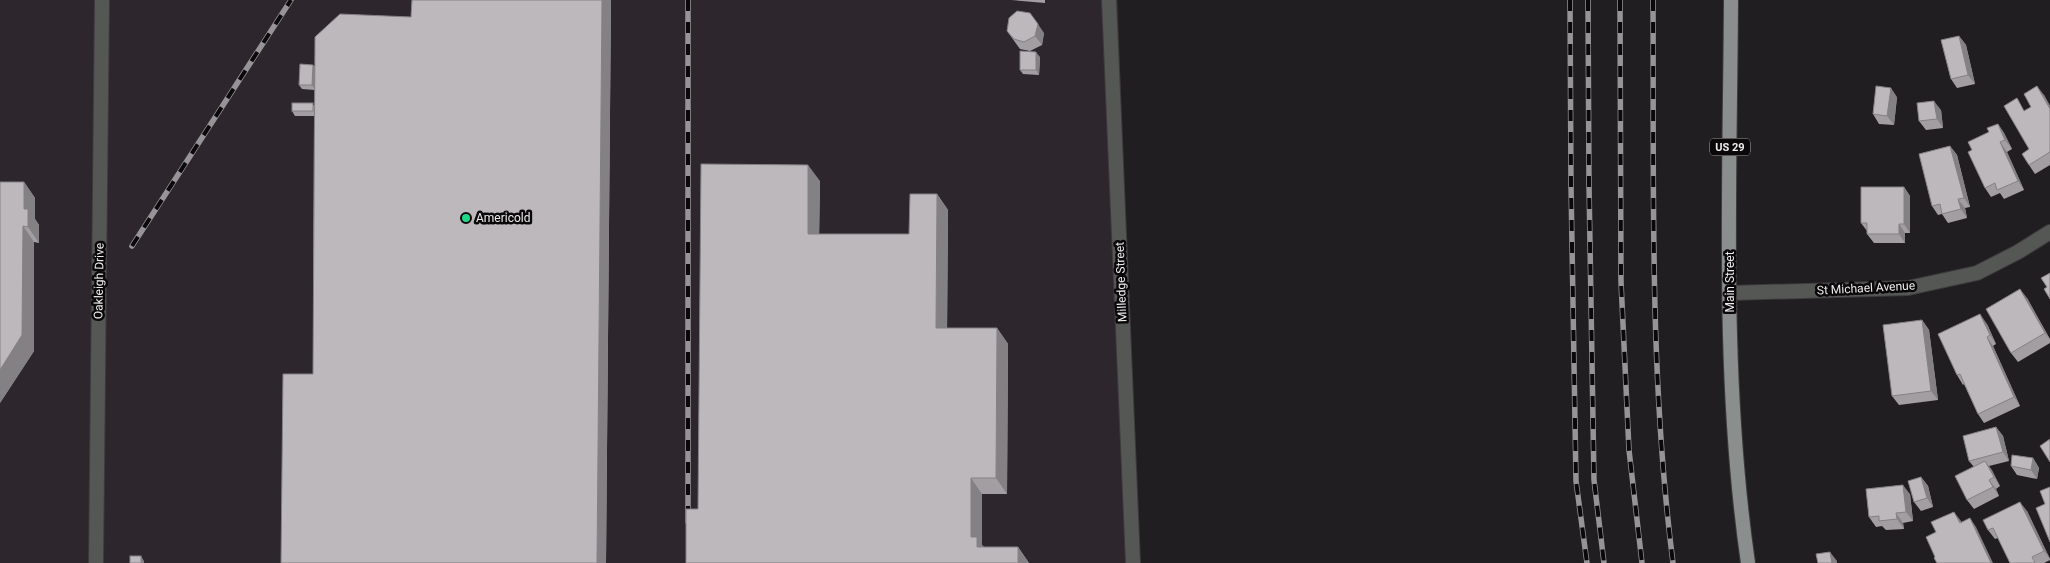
<svg xmlns="http://www.w3.org/2000/svg" width="2050" height="563" font-family="Roboto,sans-serif">
<style>
.built{fill:#2e262d}
.lines{fill:none;stroke-linecap:round;stroke-linejoin:round}
.minor-casing{stroke:#3e3b3e;stroke-width:16}
.primary-casing{stroke:#3e3b3e;stroke-width:16}
.minor{stroke:#555755;stroke-width:14}
.primary{stroke:#8a8e8c;stroke-width:14}
.rail-casing{stroke:#979497;stroke-width:5.5}
.rail{stroke:#0a0809;stroke-width:4;stroke-dasharray:11;stroke-linecap:butt}
.wall{fill:#a29ea2}
.shaded-wall{fill:#848184}
.building{fill:#bcb8bc;stroke:#848184}
.poi-dot{fill:#21d887;stroke:#0a0809;stroke-width:2}
.labels{text-anchor:middle;stroke-width:5;stroke-linejoin:round;paint-order:stroke}
.shield{fill:#0a0809;stroke:#aaa8a9;stroke-width:1}
.shield-label{font-size:11px;font-weight:bold;fill:#eeecee}
.poi-label{font-size:12px;fill:#eeecee;stroke:#0a0809;text-anchor:start}
.street-label{font-size:12px;fill:#eeecee;stroke:#0a0809}
</style>
<rect width="100%" height="100%" fill="#211e21"/>
<polygon class="built" points="0,0 1118,0 1136,563 0,563"/>
<g class="lines">
<defs>
<g id="minor">
<polyline points="1109,0 1133,563"/>
<polyline points="1730,293 1908,288 1977,273 2018,252 2050,232"/>
<polyline points="96,563 102,0"/>
</g>
<path id="primary" d="M1731,0C1730,187 1721,377 1748,563"/>
</defs>
<use href="#minor" class="minor-casing"/>
<use href="#primary" class="primary-casing"/>
<use href="#minor" class="minor"/>
<use href="#primary" class="primary"/>
<defs>
<g id="rail">
<polyline points="688,0 688,522"/>
<polyline points="1570,0 1571,185 1576,481 1587,563"/>
<polyline points="1588,0 1589,184 1594,480 1604,563"/>
<polyline points="1620,0 1621,282 1629,450 1642,563"/>
<path d="M1653,0C1654,188 1649,376 1673,563"/>
<polyline points="132,246 291,0"/>
</g>
</defs>
<use href="#rail" class="rail-casing"/>
<use href="#rail" class="rail"/>
</g>
<g class="wall">
<polygon points="412,0 611,0 606,563 281,563 313,374 314,116 295,116 292,111 315,105 315,90 302,89 299,85 313,65 315,67 411,17"/>
<polygon points="1011,0 1045,0 1045,3"/>
<polygon points="1007,31 1044,33 1042,45 1030,51 1020,49"/>
<polygon points="1959,36 1966,45 1975,84 1957,88 1951,79"/>
<polygon points="1040,57 1039,75 1023,74 1020,70"/>
<polygon points="2044,95 2050,106 2050,165 2035,174 2029,165 2029,149 2025,110 2031,107"/>
<polygon points="1897,97 1894,125 1879,124 1873,114"/>
<polygon points="1941,110 1943,128 1926,130 1919,121"/>
<polygon points="1998,124 2004,133 2012,149 2007,152 2024,190 2004,199 2000,193 1991,197 1985,188 1972,150"/>
<polygon points="1950,146 1957,155 1970,207 1965,208 1967,218 1948,223 1942,214 1938,215 1932,206"/>
<polygon points="820,181 819,234 909,234 937,194 948,210 947,328 997,328 1008,344 1007,494 982,494 982,545 984,547 1018,547 1029,563 686,563 698,509"/>
<polygon points="24,182 35,198 35,219 39,225 39,243 34,242 34,351 0,403"/>
<polygon points="1904,187 1910,196 1910,233 1905,233 1905,243 1874,243 1867,234 1867,231 1861,223"/>
<polygon points="2027,298 2050,339 2050,343 2018,362 2011,353"/>
<polygon points="1922,320 1929,330 1938,400 1899,405 1892,396"/>
<polygon points="1987,324 1996,344 1993,346 2020,406 1984,423 1978,414 1964,384 1963,385 1957,375"/>
<polygon points="1996,427 2003,436 2009,461 1989,466 2000,486 1996,489 1999,496 1974,509 1967,500 1974,467 1969,461"/>
<polygon points="2033,458 2039,468 2037,479 2017,475 2011,466"/>
<polygon points="1921,477 1928,486 1933,507 1921,511 1914,502"/>
<polygon points="1910,494 1913,521 1903,523 1904,529 1886,530 1882,526 1876,527 1869,517"/>
<polygon points="2027,511 2050,559 2050,560 2044,563 2009,563 2010,563 1998,538 1995,539 1988,530"/>
</g>
<g class="shaded-wall">
<polygon points="602,0 611,0 606,563 597,563"/>
<polygon points="1038,24 1044,33 1042,45 1035,36"/>
<polygon points="1959,36 1966,45 1975,84 1968,75"/>
<polygon points="1036,52 1040,57 1039,75 1036,70"/>
<polygon points="313,65 317,70 315,90 312,85"/>
<polygon points="2037,86 2044,95 2050,106 2050,109"/>
<polygon points="1891,88 1897,97 1894,125 1887,116"/>
<polygon points="1934,101 1941,110 1943,128 1937,119"/>
<polygon points="1998,124 2004,133 2012,149 2005,140"/>
<polygon points="2000,142 2007,152 2024,190 2018,181"/>
<polygon points="1950,146 1957,155 1970,207 1964,198"/>
<polygon points="808,165 820,181 819,250 808,234"/>
<polygon points="24,182 35,198 35,219 39,225 39,243 28,227 24,209"/>
<polygon points="1904,187 1910,196 1910,233 1904,224"/>
<polygon points="937,194 948,210 947,344 936,328"/>
<polygon points="1958,199 1965,208 1967,218 1961,209"/>
<polygon points="1899,224 1905,233 1905,243 1899,234"/>
<polygon points="23,226 34,242 34,351 0,403 0,370"/>
<polygon points="2020,289 2027,298 2050,340 2045,333"/>
<polygon points="1980,314 1987,324 1996,344 1990,335"/>
<polygon points="1922,320 1929,330 1938,400 1931,391"/>
<polygon points="997,328 1008,344 1007,494 996,478"/>
<polygon points="1987,337 1993,346 2020,406 2014,397"/>
<polygon points="1996,427 2003,436 2009,461 2003,452"/>
<polygon points="2033,458 2039,468 2037,479 2031,470"/>
<polygon points="1985,461 1992,470 2000,486 1994,477"/>
<polygon points="1921,477 1928,486 1933,507 1927,498"/>
<polygon points="971,478 982,494 982,545 988,553 988,563 971,537"/>
<polygon points="1989,480 1996,489 1999,496 1993,487"/>
<polygon points="1903,485 1910,494 1913,521 1906,512"/>
<polygon points="2020,502 2027,511 2050,559 2044,551"/>
<polygon points="1954,512 1961,521 1966,532 1960,523"/>
<polygon points="1896,513 1903,523 1904,529 1897,519"/>
<polygon points="1970,518 1976,527 1993,563 1991,563"/>
<polygon points="1018,547 1029,563 1018,563"/>
<polygon points="1830,552 1837,561 1837,563 1832,563"/>
<polygon points="141,556 144,561 144,563 141,563"/>
</g>
<g class="building">
<polygon points="412,0 602,0 597,563 281,563 283,374 313,374 315,37 340,14 411,17"/>
<polygon points="1017,11 1030,13 1038,24 1035,36 1024,42 1014,39 1007,31 1009,18"/>
<polygon points="1959,36 1968,75 1951,79 1941,40"/>
<polygon points="1020,51 1036,52 1036,70 1020,70"/>
<polygon points="300,64 313,65 312,85 299,85"/>
<polygon points="1876,86 1891,88 1887,116 1873,114"/>
<polygon points="2037,86 2050,109 2050,152 2029,165 2022,154 2029,149 2004,106 2017,98 2024,111 2031,107 2024,94"/>
<polygon points="1934,101 1937,119 1919,121 1917,103"/>
<rect x="292" y="103" width="21" height="8"/>
<polygon points="1998,124 2005,140 2000,142 2018,181 1997,190 1995,183 1985,188 1968,152 1972,150 1968,142 1989,132 1987,128"/>
<polygon points="1950,146 1964,198 1958,199 1961,209 1942,214 1940,204 1932,206 1919,154"/>
<polygon points="701,164 808,165 808,234 909,234 910,194 937,194 936,328 997,328 996,478 971,478 971,537 977,537 977,547 1018,547 1018,563 686,563 686,509 698,509"/>
<polygon points="0,182 24,182 24,209 28,209 28,227 23,226 22,335 0,370"/>
<polygon points="1861,187 1904,187 1904,224 1899,224 1899,234 1867,234 1867,223 1861,223"/>
<polygon points="2050,273 2050,299 2044,289 2047,287 2041,278"/>
<polygon points="2020,289 2045,333 2011,353 1986,309"/>
<polygon points="1980,314 1990,335 1987,337 2014,397 1978,414 1960,374 1957,375 1938,334"/>
<polygon points="1922,320 1931,391 1892,396 1883,325"/>
<polygon points="1996,427 2003,452 1969,461 1963,436"/>
<polygon points="2050,439 2050,462 2040,446"/>
<polygon points="2012,455 2033,458 2031,470 2011,466"/>
<polygon points="1985,461 1994,477 1989,480 1993,487 1967,500 1955,476"/>
<polygon points="1921,477 1927,498 1914,502 1908,481"/>
<polygon points="1903,485 1906,512 1896,513 1897,519 1879,521 1879,516 1869,517 1866,489"/>
<polygon points="2050,487 2050,542 2036,508 2045,504 2040,491"/>
<polygon points="2020,502 2044,551 2032,557 2035,563 2009,563 2010,563 1993,528 1988,530 1983,520"/>
<polygon points="1954,512 1960,523 1970,518 1991,563 1937,563 1934,558 1935,557 1926,537 1936,532 1931,522"/>
<polygon points="1830,552 1832,563 1818,563 1816,554"/>
<rect x="130" y="556" width="11" height="7"/>
</g>
<circle class="poi-dot" cx="466" cy="218" r="5"/>
<g class="labels">
<rect class="shield" x="1710" y="138.5" width="40" height="17" rx="4"/>
<g class="shield-label">
<text x="1730" y="151">US 29</text>
</g>
<g class="poi-label">
<text x="476" y="222">Americold</text>
</g>
<g class="street-label">
<text transform="translate(99 281) rotate(-89)" y="4">Oakleigh Drive</text>
<text transform="translate(1121 282) rotate(-92)" y="4">Milledge Street</text>
<text transform="translate(1730 282) rotate(-90)" y="4">Main Street</text>
<text transform="translate(1866 288) rotate(-3)" y="4">St Michael Avenue</text>
</g>
</g>
</svg>
